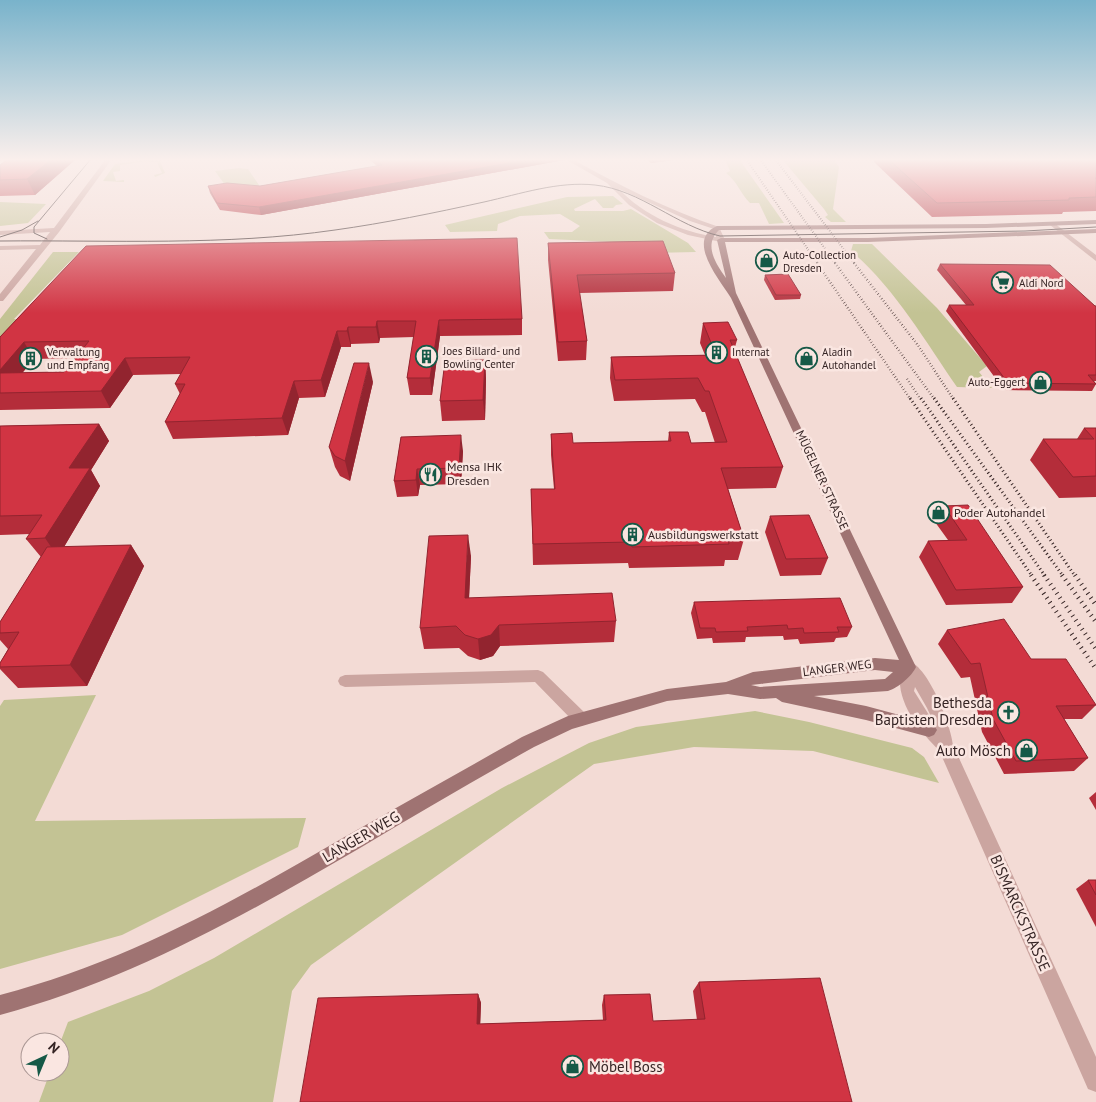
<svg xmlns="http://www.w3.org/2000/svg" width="1096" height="1102" font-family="'PT Sans',sans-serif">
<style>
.green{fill:#c3c394}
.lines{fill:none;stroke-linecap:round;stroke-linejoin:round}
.pedestrian{fill:#cba5a0;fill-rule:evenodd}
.minor{fill:#cba5a0;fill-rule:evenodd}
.tertiary{fill:#cba5a0;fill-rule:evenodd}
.secondary{fill:#9f7372;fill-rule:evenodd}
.tram{stroke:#352424;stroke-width:1}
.rail-far3{stroke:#352424;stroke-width:2;stroke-dasharray:0.5 2;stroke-linecap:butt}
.rail-far2{stroke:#352424;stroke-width:2.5;stroke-dasharray:0.5 2.5;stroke-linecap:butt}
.rail-far1{stroke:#352424;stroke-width:3;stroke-dasharray:1 3;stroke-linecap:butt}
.rail{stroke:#352424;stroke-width:4.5;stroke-dasharray:1 4.5;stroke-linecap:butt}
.wall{fill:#b42d3a;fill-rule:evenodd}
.shaded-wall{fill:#92242f}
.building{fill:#d13443;stroke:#92242f}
.labels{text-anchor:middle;stroke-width:5;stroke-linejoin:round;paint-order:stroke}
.far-poi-label{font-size:11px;fill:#352424;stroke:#fae6e1;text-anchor:start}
.poi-label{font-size:12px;fill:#352424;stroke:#fae6e1;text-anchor:start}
.street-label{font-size:12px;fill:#352424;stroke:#fae6e1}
.near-poi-label{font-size:15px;fill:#352424;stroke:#fae6e1;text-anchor:end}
.near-street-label{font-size:15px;fill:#352424;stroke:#fae6e1}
</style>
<rect width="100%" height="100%" fill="#f3dbd5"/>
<g class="green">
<path d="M725,159H739L784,223L769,224L759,203H750C740,193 737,181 726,173L730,171Z"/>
<polygon points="782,159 833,159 839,167 833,209 846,222 831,222 825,217 828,215 824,209"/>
<polygon points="148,160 160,161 165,173 155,177 154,175 162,173 157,162 149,162 147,161 120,165 120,171 113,172 116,181 124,180 124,182 103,181 115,164"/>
<polygon points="239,168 248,169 261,188 225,185 215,171"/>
<polygon points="613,196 623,204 616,205 613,208 603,208 595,199 574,209 575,211 623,211 631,209 688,243 696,252 650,253 613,242 549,239 544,232 572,232 580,226 560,214 520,216 498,224 497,231 450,232 445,225 567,197"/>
<polygon points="0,202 46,204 28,223 0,226"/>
<path d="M853,244H872L937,308L987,366L979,372L992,388L957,387C926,342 893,286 851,251Z"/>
<polygon points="53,252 79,252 14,319 22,320 0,343 0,319"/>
<polygon points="96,695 35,821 306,818 298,847 122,935 0,969 0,706 4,700"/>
<polygon points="755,711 809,722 912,748 924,757 939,783 813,751 694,747 594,764 311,965 292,991 273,1102 39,1102 50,1072 60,1072 60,1043 68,1022 149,991 214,958 502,788 589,743 636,727"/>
</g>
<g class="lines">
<polygon class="pedestrian" points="538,670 543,672 586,714 589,719 586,724 581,726 576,724 535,682 345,687 340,685 338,681 340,677 345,675"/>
<g class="minor">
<polygon points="106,159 112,159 59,232 3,301 0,301 0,294 36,249 0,250 0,246 40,245 50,232 0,235 0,231 54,228"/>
<polygon points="1050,223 1054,223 1096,255 1096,261 1050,225"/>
<path d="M909,661C929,668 951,725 953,745L1096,1057V1092L1088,1089L939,750C918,730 889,693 904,663ZM915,687L927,708L934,723L914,691Z"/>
</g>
<path class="tertiary" d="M565,159H572C619,185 668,210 719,227L725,240L721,242L688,235L657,223L629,205L607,183ZM619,189L690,221L714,229L716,237C682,232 643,215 619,189Z"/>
<path class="secondary" d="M1096,220V224L986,228L719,230C703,245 716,264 726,278L717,240L721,238H868L1096,229V233L868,242H725L736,293L916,667C912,676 898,688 888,691L814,696L866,706L929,723L934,725L937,730L934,735L929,737L866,720L782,702L776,698L760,699L728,694L667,701L572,729L534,747C475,780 417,814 360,848C245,915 130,980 0,1015V995C126,962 229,904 341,839C401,805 462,771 522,737L568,716L667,689L726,682L753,672L875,658L899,660L731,298C720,280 685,240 717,226L986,224ZM875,670L893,672L885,679L760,687L751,685Z"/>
<g class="tram">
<polyline points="0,237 22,230 38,221"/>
<polyline points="47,239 34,233 34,227 91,159"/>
<path d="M0,241C112,240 225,246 335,230C385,223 434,213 484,202C520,194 558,181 595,185C641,190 676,226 720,236L1025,231L1096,227"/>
</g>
<g class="rail-far3">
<polyline points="746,159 818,264"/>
<polyline points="760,159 836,264"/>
<polyline points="775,159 855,264"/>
</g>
<g class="rail-far2">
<polyline points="817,263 911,400"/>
<polyline points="835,263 935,400"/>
<polyline points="854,263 917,344 954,400"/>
<polyline points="907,379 921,400"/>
</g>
<g class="rail-far1">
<polyline points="910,398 1032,576"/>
<polyline points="921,398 1045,576"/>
<polyline points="934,398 1063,576"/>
<polyline points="953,398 1075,576"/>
</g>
<g class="rail">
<polyline points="1031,575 1096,669"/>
<polyline points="1044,575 1096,649"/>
<polyline points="1062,575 1096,622"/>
<polyline points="1075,575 1096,605"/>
</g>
</g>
<g class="wall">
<polygon points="76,159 35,195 0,196 0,165"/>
<polygon points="369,159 564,159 564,160 261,215 220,210 210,193 208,186 260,186 377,166"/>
<polygon points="646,159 682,159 651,163"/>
<polygon points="875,159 1096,159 1096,211 1063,212 1062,214 932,217 874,162"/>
<polygon points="548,243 675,273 673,291 579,293 587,341 586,360 558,361 548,260"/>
<path d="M86,246L522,319V335L440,336L432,395H410L407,378L414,337L380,338L379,343L351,344V347H341L325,397L299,398L288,435L173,439L165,422L180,394L175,384L181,374L133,375L110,408L0,410V337ZM75,358L64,372L22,373L34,359Z"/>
<polygon points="940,264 1096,306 1096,381 1094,381 1096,384 1092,391 1004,390 946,311 949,305 966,305 937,270"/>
<polygon points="765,275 801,295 800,299 775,300 764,280"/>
<polygon points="703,323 737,340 734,351 783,467 776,488 728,489 744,539 738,560 725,560 724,566 629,568 628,563 533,565 531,489 554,489 551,455 551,434 573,443 668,441 669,432 691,443 715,443 705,412 702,412 695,399 614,401 610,378 611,357 705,355 700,343"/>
<polygon points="485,360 486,379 485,420 442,421 440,401"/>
<polygon points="373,382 350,481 340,476 335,467 329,447"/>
<polygon points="99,424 109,441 91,470 100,486 64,547 131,545 144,566 87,686 18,688 0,669 0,663 8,649 0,640 0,622 41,557 26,539 30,534 0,535 0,426"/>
<polygon points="1084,428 1096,428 1096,497 1059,498 1030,460 1043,439 1077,439"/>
<polygon points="401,437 463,451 461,484 420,485 418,496 397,497 394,481"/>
<polygon points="944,506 1023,587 1012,603 946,605 919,557 928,541 948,540 935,522"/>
<polygon points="770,516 828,558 821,575 780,576 765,532"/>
<polygon points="471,556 469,598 616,621 614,642 500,646 493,656 480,660 468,656 459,648 424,649 420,628"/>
<polygon points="694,602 852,627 847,637 836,638 834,642 800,644 798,639 784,640 783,636 746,637 745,642 713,643 712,638 697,639 691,613"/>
<polygon points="947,630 1031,659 1096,705 1082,719 1064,719 1088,758 1074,771 1004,774 982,732 970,677 961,678 938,644"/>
<polygon points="1096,792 1096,810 1089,798"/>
<polygon points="1088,880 1096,880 1096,927 1076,889"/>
<polygon points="699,982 852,1102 300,1102 478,994 481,1003 480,1024 603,1020 602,1005 604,995 653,1021 697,1020 693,991"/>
</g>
<g class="shaded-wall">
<polygon points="52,159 76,159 35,195 27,179"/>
<polygon points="532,159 564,159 564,160 261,215 259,207"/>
<polygon points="652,159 682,159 651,163"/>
<polygon points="439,320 440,336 432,395 430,378"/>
<polygon points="377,321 380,338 379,343 376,327"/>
<polygon points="348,327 351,344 351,347 347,331"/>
<polygon points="337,331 341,347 325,397 321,380"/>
<polygon points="24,342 34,359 8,390 0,378 0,370"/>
<polygon points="125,358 133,375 110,408 101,391"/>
<polygon points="485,360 486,379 485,420 483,400"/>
<polygon points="369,363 373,382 350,481 345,461"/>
<polygon points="294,381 299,398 288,435 282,418"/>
<polygon points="99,424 109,441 91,470 100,486 58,557 45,538 69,468"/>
<polygon points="461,435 463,451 461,484 459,468"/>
<polygon points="417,469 420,485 418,496 416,480"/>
<polygon points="468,535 471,556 468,619 465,598"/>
<polygon points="131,545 144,566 87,686 70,665"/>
<polygon points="499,625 500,646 493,656 480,660 478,639"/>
<polygon points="478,994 481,1003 480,1032 477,1024"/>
</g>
<g class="building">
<polygon points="8,159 52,159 27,179 0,180 0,165"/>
<polygon points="375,159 532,159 259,207 217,203 208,186 227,183 260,186 382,165"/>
<polygon points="888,159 1096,159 1096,178 1095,178 1096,179 1096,197 1069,198 1069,200 937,203"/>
<polygon points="517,238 522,319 439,320 430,378 407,378 416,321 377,321 376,327 348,327 347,331 337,331 321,380 294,381 282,418 165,422 185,384 175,384 190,357 125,358 101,391 0,393 0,373 64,372 89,341 24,342 0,370 0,337 86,246"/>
<polygon points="663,241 675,273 577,275 587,341 558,342 548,243"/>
<polygon points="940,264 1050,265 1095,306 1096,306 1096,375 1088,375 1096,384 1008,383 949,305 974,305"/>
<polygon points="788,274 801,295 776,295 765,275"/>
<polygon points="728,322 737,340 730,340 783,467 721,468 744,539 728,539 729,544 632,547 631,542 533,544 531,489 555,489 551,434 572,433 573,443 671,441 669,432 688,432 691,443 727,442 709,391 705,391 698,378 615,380 611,357 716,355 703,323"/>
<polygon points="485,360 483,400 440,401 445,361"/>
<polygon points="354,363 369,363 345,461 335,456 329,447"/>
<polygon points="99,424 69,468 90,468 45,538 26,539 42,515 0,516 0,426"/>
<polygon points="1084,428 1096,428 1096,476 1073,477 1043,439 1094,439"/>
<polygon points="461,435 459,468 417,469 416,480 394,481 401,437"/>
<polygon points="968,505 1023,587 956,590 928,541 967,540 944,506"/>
<polygon points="809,515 828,558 786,559 770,516"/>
<polygon points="468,535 465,598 612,593 616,621 499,625 491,635 478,639 465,635 456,626 420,628 429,536"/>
<polygon points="131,545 70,665 0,667 0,663 19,632 0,633 0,622 47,547"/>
<polygon points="840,598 852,627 837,627 839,632 804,633 803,628 788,629 787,625 747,627 748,631 716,632 715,628 700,628 694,602"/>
<polygon points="1004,619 1031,659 1066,659 1096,705 1056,706 1088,758 1016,761 993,719 980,663 971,664 947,630"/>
<polygon points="1088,880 1096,880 1096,895"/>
<polygon points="820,978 852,1102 300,1102 318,998 478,994 477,1024 606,1020 604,995 650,994 653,1021 705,1019 699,982"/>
</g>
<linearGradient id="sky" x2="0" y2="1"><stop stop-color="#79b3cb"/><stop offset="0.51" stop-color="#faefec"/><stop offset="1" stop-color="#faefec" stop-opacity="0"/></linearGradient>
<rect width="1096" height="313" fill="url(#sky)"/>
<defs>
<symbol id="shop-ring" viewBox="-11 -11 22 22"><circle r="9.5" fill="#fae6e1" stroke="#165947" stroke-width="1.5"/><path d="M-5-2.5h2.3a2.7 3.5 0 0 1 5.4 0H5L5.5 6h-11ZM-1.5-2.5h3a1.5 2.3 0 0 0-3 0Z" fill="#165947"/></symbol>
<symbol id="supermarket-ring" viewBox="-11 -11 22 22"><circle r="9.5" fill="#fae6e1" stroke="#165947" stroke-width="1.5"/><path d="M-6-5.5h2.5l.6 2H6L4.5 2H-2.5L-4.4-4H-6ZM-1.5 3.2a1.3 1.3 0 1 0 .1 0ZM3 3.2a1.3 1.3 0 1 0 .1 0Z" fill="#165947"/></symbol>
<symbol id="building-ring" viewBox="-11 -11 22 22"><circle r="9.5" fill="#fae6e1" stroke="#165947" stroke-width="1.5"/><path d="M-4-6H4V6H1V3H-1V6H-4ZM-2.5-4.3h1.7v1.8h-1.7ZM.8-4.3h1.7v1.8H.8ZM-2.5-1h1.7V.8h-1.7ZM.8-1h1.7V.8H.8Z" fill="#165947"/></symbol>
<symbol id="restaurant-ring" viewBox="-11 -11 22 22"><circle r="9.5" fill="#fae6e1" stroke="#165947" stroke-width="1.5"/><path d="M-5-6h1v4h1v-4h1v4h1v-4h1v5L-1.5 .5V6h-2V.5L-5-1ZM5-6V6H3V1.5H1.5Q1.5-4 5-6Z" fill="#165947"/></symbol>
<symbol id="church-ring" viewBox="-11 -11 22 22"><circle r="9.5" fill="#fae6e1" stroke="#165947" stroke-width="1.5"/><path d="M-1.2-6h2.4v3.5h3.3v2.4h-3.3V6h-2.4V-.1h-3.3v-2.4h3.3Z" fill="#165947"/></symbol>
</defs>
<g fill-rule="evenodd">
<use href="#shop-ring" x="754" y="248" width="25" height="25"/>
<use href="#supermarket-ring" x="990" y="270" width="25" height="25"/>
<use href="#building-ring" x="704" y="340" width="25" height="25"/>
<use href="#building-ring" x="414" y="344" width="25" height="25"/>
<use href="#building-ring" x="18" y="346" width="25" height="25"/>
<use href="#shop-ring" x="794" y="346" width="25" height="25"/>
<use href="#shop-ring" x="1028" y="370" width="25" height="25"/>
<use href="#restaurant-ring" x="418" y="462" width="25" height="25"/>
<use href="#shop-ring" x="926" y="500" width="25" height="25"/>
<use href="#building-ring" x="620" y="522" width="25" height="25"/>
<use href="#church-ring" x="996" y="700" width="25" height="25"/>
<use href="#shop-ring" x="1014" y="738" width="25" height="25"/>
<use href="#shop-ring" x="560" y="1054" width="25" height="25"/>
</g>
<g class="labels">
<g class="far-poi-label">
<text x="783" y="259">Auto-Collection<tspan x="783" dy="13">Dresden</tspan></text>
<text x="1019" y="287">Aldi Nord</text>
<text x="443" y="355">Joes Billard- und<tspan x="443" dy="13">Bowling Center</tspan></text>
<text x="47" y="356">Verwaltung<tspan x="47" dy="13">und Empfang</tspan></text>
<text x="732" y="356">Internat</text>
<text x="822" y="356">Aladin<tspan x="822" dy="13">Autohandel</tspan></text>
<text x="1025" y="386" text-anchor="end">Auto-Eggert</text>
</g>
<g class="poi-label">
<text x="447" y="471">Mensa IHK<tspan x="447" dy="14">Dresden</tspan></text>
<text x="954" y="517">Poder Autohandel</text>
<text x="648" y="539">Ausbildungswerkstatt</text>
</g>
<g class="street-label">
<text transform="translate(822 480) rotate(65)" y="4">MÜGELNER STRASSE</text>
<text transform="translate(837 668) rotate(-7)" y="4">LANGER WEG</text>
</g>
<g class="near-poi-label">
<text x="992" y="708">Bethesda<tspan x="992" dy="17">Baptisten Dresden</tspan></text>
<text x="1011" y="756">Auto Mösch</text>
<text x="589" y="1072" text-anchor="start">Möbel Boss</text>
</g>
<g class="near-street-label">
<text transform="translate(361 837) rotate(-30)" y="5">LANGER WEG</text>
<text transform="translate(1020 913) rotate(66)" y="5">BISMARCKSTRASSE</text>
</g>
</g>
<g transform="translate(45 1057) rotate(44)"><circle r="24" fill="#fae6e1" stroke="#ab9895"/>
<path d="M0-4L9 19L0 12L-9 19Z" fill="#165947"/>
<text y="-8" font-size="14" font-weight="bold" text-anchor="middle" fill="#352424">N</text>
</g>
</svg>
